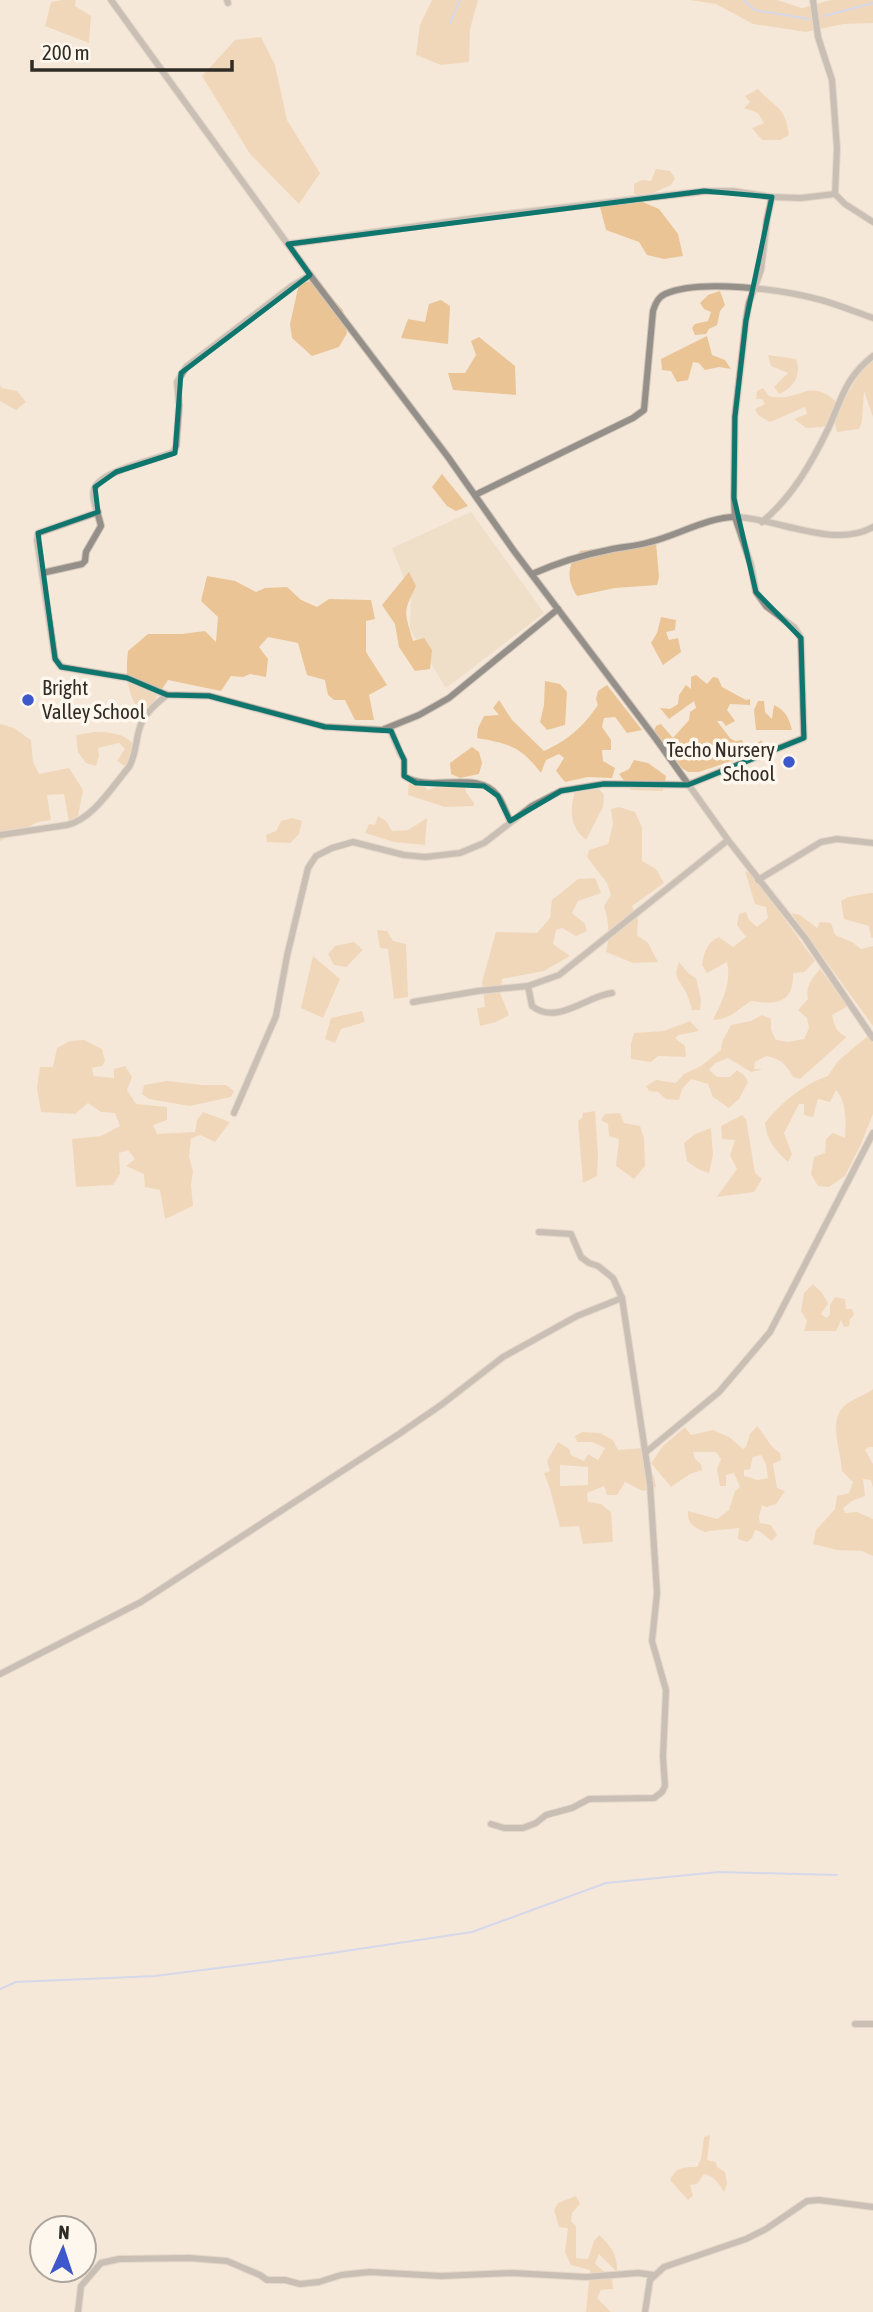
<svg xmlns="http://www.w3.org/2000/svg" width="873" height="2312" font-family="'Asap Condensed',sans-serif">
<style>
.built{fill:#efdec8}
.green{fill:#eac495;fill-rule:evenodd}
.lines{fill:none;stroke-linecap:round;stroke-linejoin:round}
.stream{stroke:#aec4fe;stroke-width:2}
.minor-casing{stroke:#d1c6b9;stroke-width:8}
.minor{stroke:#948f89;stroke-width:6}
.marked{fill:none;stroke:#0f766e;stroke-width:5;stroke-linejoin:round}
.poi-dot{fill:#3c58ca;stroke:#fef7ed;stroke-width:2.5}
.labels{text-anchor:middle;stroke-width:7;stroke-linejoin:round;paint-order:stroke}
.poi-label{font-size:21px;fill:#2f2b25;stroke:#fef7ed;text-anchor:start}
</style>
<rect width="100%" height="100%" fill="#f5e8d9"/>
<polygon class="built" points="471,512 544,613 446,688 410,629 411,596 392,548"/>
<g class="green">
<polygon points="62,0 76,0 75,6 91,16 89,43 45,26 51,2"/>
<polygon points="432,0 478,0 470,29 469,62 441,65 416,55 420,25"/>
<polygon points="690,0 777,0 802,8 831,0 873,0 873,23 843,24 806,32 753,24 716,4"/>
<polygon points="261,37 275,65 287,120 320,173 299,204 250,154 202,76 235,40"/>
<path d="M758,89C776,109 785,105 789,135L780,140H762L752,128L764,123L758,113L744,108L750,102L745,96Z"/>
<polygon points="656,169 670,171 675,178 671,185 642,198 634,194 634,184 642,180 651,181"/>
<polygon points="638,200 659,209 678,234 683,256 664,259 647,255 639,242 606,230 600,207 618,202"/>
<polygon points="315,280 343,310 347,333 339,347 312,356 292,338 290,324 299,284"/>
<polygon points="720,291 725,305 720,311 717,325 709,329 706,334 695,335 692,328 695,324 708,321 711,312 704,309 700,303 708,295"/>
<polygon points="441,300 450,306 448,344 401,338 408,319 425,322 429,304"/>
<polygon points="707,336 712,355 725,360 731,369 719,367 705,370 699,363 693,362 688,380 677,382 671,371 662,370 661,359"/>
<polygon points="479,337 515,366 516,395 453,390 448,373 465,373 476,355 471,341"/>
<path d="M768,355L796,359C802,374 794,388 779,394L774,387L788,373L771,366Z"/>
<path d="M873,358V417L864,391L862,422L859,429L837,432L835,423L822,427L806,428L794,419L807,414L805,407L770,422L758,415L755,409L765,404L762,399H756L757,391L763,388L769,396C800,404 810,373 840,406L864,366Z"/>
<polygon points="0,385 2,388 17,391 26,402 16,410 0,401"/>
<polygon points="442,474 468,506 456,511 447,506 432,487"/>
<path d="M656,542L659,577L657,585L615,588L577,596C567,580 566,566 580,551L635,543Z"/>
<path d="M409,572L416,586C402,614 405,612 413,641L424,638L432,650L430,669L415,671L399,647L395,624L382,605Z"/>
<path d="M207,576L235,581L256,592L265,588L287,587L301,600L317,607L329,599L371,600L375,619L366,621V652L387,685L369,695L374,720H355L345,700H334L328,695L325,680L307,675L298,643L268,637L259,647L268,659L266,677L250,674L243,677L231,676L221,691L168,680L144,716C127,699 125,674 128,651L148,634H182L205,631L216,642L218,617L201,601Z"/>
<polygon points="661,617 676,620 675,630 666,632 669,640 678,638 681,652 663,665 651,643 657,633"/>
<polygon points="696,675 707,684 713,677 718,678 722,687 746,700 750,699 750,705 730,704 727,710 735,721 726,726 722,721 717,721 730,738 735,741 742,740 745,746 751,747 762,740 764,750 699,772 688,772 682,768 654,731 656,726 661,724 673,738 689,720 690,712 696,708 694,701 669,719 660,708 670,709 678,704 679,695 686,685 691,689 691,677"/>
<polygon points="545,681 560,684 567,692 565,725 547,730 540,722 544,705"/>
<path d="M607,685L642,730L627,733L615,717L604,718L602,727L611,740V750H602L603,761L615,768L612,778L588,777L565,782L556,771L564,758L559,754L546,760L541,773C520,746 510,744 477,738L478,728L484,716L499,715L493,708L499,700L512,720L544,751C568,740 583,727 598,705L596,699L598,691Z"/>
<path d="M758,701H764L765,712L772,719L774,705C786,711 789,718 792,730H756L754,710Z"/>
<polygon points="0,724 14,728 31,740 33,762 39,774 69,768 83,790 78,816 69,822 64,794 47,795 51,820 38,822 0,841"/>
<path d="M95,732C109,732 124,733 133,744L131,757L125,766L117,761L125,749L119,743L98,748L99,756L96,766L86,763L78,752L76,735Z"/>
<polygon points="472,747 479,752 482,763 479,774 460,778 451,774 450,763"/>
<polygon points="634,760 648,763 666,776 663,791 631,790 619,774 629,769"/>
<polygon points="438,780 464,781 466,792 474,803 474,806 445,807 408,795 409,781 422,784 428,790 436,787"/>
<path d="M592,783L604,794L603,807L586,840C569,826 570,811 575,790Z"/>
<path d="M619,807L635,812L642,827V861L656,869L664,883L632,906L638,920L637,935L648,943L658,962L633,963L606,952C610,936 609,922 604,906L611,895L607,883L587,857L589,850L608,844L613,824L611,809Z"/>
<polygon points="378,816 386,821 392,831 408,830 427,818 425,845 394,842 365,833 369,824 375,825"/>
<polygon points="292,818 302,821 299,834 290,843 267,842 266,835 276,831 281,821"/>
<path d="M745,871L753,875L815,961L804,972L793,973C794,1003 777,1005 751,1001C737,1010 731,1019 713,1020C722,1001 732,983 727,962L707,973L702,965C704,952 707,942 719,937L733,947L746,937L737,925L739,914L746,912L749,920L757,927L768,918L766,907L755,904Z"/>
<polygon points="595,878 601,893 578,901 572,913 585,924 587,931 576,936 562,928 556,930 553,944 570,956 544,971 502,979 500,993 509,1015 496,1022 480,1026 477,1008 485,1007 482,982 496,932 537,933 550,918 552,900 578,879"/>
<polygon points="869,893 873,893 873,938 871,937 869,926 844,919 841,901 848,897"/>
<polygon points="791,913 800,915 817,928 820,922 831,923 835,935 852,942 861,949 873,946 873,1026"/>
<polygon points="377,930 387,931 393,941 406,944 408,997 394,999 388,949 380,948"/>
<polygon points="354,942 363,950 346,967 334,965 328,954 335,946"/>
<polygon points="313,956 340,979 323,1018 301,1008"/>
<path d="M679,962L688,973L696,978L701,1000L700,1010H692C690,1003 688,995 684,989C677,977 674,977 679,962Z"/>
<path d="M820,969L848,1006L832,1015C835,1027 836,1032 847,1037L800,1079L793,1077C786,1064 781,1059 766,1056L755,1062L754,1069H763L751,1072L728,1058L715,1063L709,1070L717,1077H730L737,1070L745,1076L748,1082L739,1099L729,1108L713,1097L708,1084L691,1079L682,1089L679,1100L666,1099L658,1092L649,1091L646,1086L656,1080L676,1083L684,1074L701,1066L721,1050L722,1042L731,1025L751,1021L762,1015L771,1019V1030L776,1040L788,1042L804,1039L809,1028L807,1018L798,1010L808,999C805,986 812,979 820,969Z"/>
<polygon points="362,1011 365,1022 341,1029 335,1043 325,1039 331,1018"/>
<polygon points="690,1021 699,1031 679,1035 675,1038 685,1046 686,1057 658,1056 651,1062 631,1059 631,1044 634,1033 664,1031"/>
<path d="M869,1035L873,1043V1114L861,1144L845,1176L829,1187L818,1186L811,1174L814,1157L825,1153L826,1139L833,1133L845,1138C846,1123 847,1102 836,1090L830,1102L818,1099L813,1117L804,1115V1104H799L784,1133L792,1154L788,1162C775,1150 767,1141 765,1123C781,1103 803,1084 828,1076L838,1061Z"/>
<polygon points="84,1040 102,1049 105,1061 102,1066 92,1068 94,1076 114,1078 114,1069 125,1066 132,1077 127,1090 136,1104 167,1107 167,1120 153,1125 157,1134 195,1132 197,1120 203,1112 230,1122 215,1142 200,1135 191,1139 189,1157 193,1171 191,1185 193,1206 165,1219 160,1190 145,1187 144,1174 126,1166 135,1159 128,1150 119,1153 120,1174 113,1185 76,1187 72,1139 101,1136 120,1126 115,1113 101,1112 88,1103 75,1114 41,1112 37,1088 40,1067 53,1067 57,1048 70,1041"/>
<polygon points="167,1081 203,1085 226,1085 234,1091 231,1097 190,1106 149,1099 142,1094 144,1085"/>
<polygon points="595,1111 598,1155 597,1176 583,1183 578,1121 582,1118 583,1113"/>
<polygon points="620,1113 624,1123 640,1126 644,1138 645,1166 634,1179 616,1166 619,1139 609,1136 608,1124 601,1120 605,1114"/>
<polygon points="742,1115 746,1119 755,1173 762,1179 754,1192 717,1197 737,1169 730,1155 735,1140 722,1139 721,1126"/>
<polygon points="711,1128 713,1155 709,1173 698,1169 687,1161 684,1143 695,1134"/>
<polygon points="813,1284 822,1293 828,1303 821,1314 826,1318 830,1315 830,1305 835,1297 845,1299 846,1309 852,1309 854,1315 850,1319 849,1326 844,1327 841,1320 836,1331 804,1331 807,1321 801,1311 804,1293"/>
<path d="M873,1389V1447H868L865,1450L873,1464V1488L871,1480L863,1479L865,1496L852,1501L843,1508L845,1513L857,1512L873,1519V1556L862,1551L837,1550L813,1544L816,1530L835,1509L837,1496L849,1493L853,1482L842,1471C841,1450 828,1422 844,1406C852,1399 864,1396 873,1389Z"/>
<path d="M757,1426C766,1436 767,1444 780,1453L781,1460L773,1464L777,1488L785,1491L776,1504L766,1507L762,1505L759,1517L760,1523L771,1525L777,1535L772,1541L759,1531L755,1530L752,1538L747,1542L738,1539L739,1528C727,1530 717,1529 705,1532C695,1528 687,1524 688,1511L717,1519L729,1510L735,1491L740,1487L734,1473L726,1475V1486H720L717,1469L721,1459L716,1452H693L695,1459L701,1464L702,1470L690,1474L671,1487L651,1463L663,1446L685,1427L691,1435L713,1430L729,1437L743,1449L746,1447L750,1434ZM761,1455L766,1464L768,1478L758,1480L744,1476V1470L750,1469L753,1457Z"/>
<path d="M582,1432L600,1433L613,1440L618,1450L644,1448L646,1467L654,1476L656,1487L643,1491L625,1482L617,1495H607L604,1486L587,1493L588,1502L601,1504L611,1512L613,1542L583,1544L579,1526L560,1527L550,1489L544,1473L550,1471L547,1461L558,1442L569,1449L571,1455L584,1461L588,1454L598,1460L605,1448L592,1442H577L575,1436ZM560,1465L588,1467V1485L560,1486Z"/>
<path d="M710,2135L707,2160L716,2162L717,2167L725,2172L727,2184L724,2192C719,2183 714,2176 704,2174L697,2184L690,2185L693,2196L688,2200L670,2180C676,2167 684,2167 697,2167L701,2159L704,2137Z"/>
<path d="M576,2196L580,2204L572,2213L571,2221L576,2226V2258L588,2259L594,2241L599,2235C611,2246 618,2255 617,2272L599,2254L595,2264L612,2278L613,2289L601,2290L597,2298L611,2312H586L590,2270L571,2265L565,2252L568,2228L559,2227L554,2210L558,2203Z"/>
</g>
<g class="lines">
<g class="stream">
<polyline points="743,0 755,10 809,19"/>
<polyline points="824,16 873,3"/>
<polyline points="450,23 460,0"/>
<polyline points="0,1989 16,1982 155,1976 312,1956 472,1932 606,1883 719,1872 837,1875"/>
</g>
<defs>
<g id="minor">
<polyline points="111,0 310,275 448,457 514,551 656,739 728,840 805,938 873,1038"/>
<polyline points="227,0 228,3"/>
<polyline points="813,0 818,37 832,80 837,148 835,194 845,204 873,222"/>
<polyline points="288,244 490,216 704,191 733,191 772,197"/>
<path d="M310,275L292,286L186,367L177,382L179,406L176,446L173,452C156,460 101,470 94,489C91,500 99,515 101,526L86,552L85,561L82,564L42,573L55,659L61,667L66,668L127,678L167,695L209,696L325,727L382,730L419,715L449,698L558,609"/>
<path d="M475,495L633,418L644,410L653,311C655,304 658,297 665,294C700,278 784,290 821,300C839,305 856,312 873,318"/>
<path d="M762,522C792,497 811,464 828,429C842,398 845,378 873,356"/>
<polyline points="42,573 37,540 38,533 98,512"/>
<path d="M532,574C557,563 582,555 608,550C622,547 637,546 650,542C676,536 710,516 737,517C778,519 835,549 873,527"/>
<path d="M390,729L400,753L404,760V776C429,794 478,768 498,796C503,803 506,813 510,821"/>
<path d="M0,835L67,825C93,819 112,787 129,767C137,753 135,739 141,724C146,712 157,703 167,695"/>
<polyline points="758,880 821,842 837,839 873,843"/>
<path d="M528,986L532,1006C557,1026 586,996 612,993"/>
<polyline points="413,1002 478,991 528,986 559,975 728,840"/>
<polyline points="234,1113 276,1016 287,956 308,868 316,856 332,848 353,842 404,855 425,857 460,853 484,843 532,806 561,791 604,784 688,785 804,738 801,638 795,628 766,606 756,592 751,565 735,517 734,498 735,417 746,321 749,303 761,270 767,220 772,197 801,198 835,194"/>
<polyline points="646,1452 719,1392 770,1332 873,1133"/>
<polyline points="0,1674 141,1602 399,1434 441,1405 503,1357 577,1316 622,1298"/>
<polyline points="491,1824 504,1828 523,1828 536,1823 546,1815 572,1808 589,1799 654,1798 662,1792 665,1786 663,1757 666,1690 652,1641 657,1593 650,1484 622,1298 613,1278 598,1266 589,1263 581,1257 571,1234 539,1232"/>
<polyline points="855,2024 873,2024"/>
<polyline points="78,2312 81,2286 101,2263 119,2259 189,2258 227,2261 260,2275 267,2280 285,2280 300,2284 319,2282 341,2275 369,2272 441,2276 512,2273 586,2277 638,2273 654,2275"/>
<polyline points="645,2312 650,2280 664,2267 746,2239 766,2229 807,2201 819,2200 873,2207"/>
</g>
</defs>
<use href="#minor" class="minor-casing"/>
<use href="#minor" class="minor"/>
</g>
<path d="M0 0H873V2312H0ZM704,191L772,197L746,321L735,417L734,498L756,592L801,638L804,738L688,785L604,784L561,791L510,821L498,796L484,786L416,783L404,776V760L391,731L325,727L209,696L167,695L127,678L61,667L55,659L38,533L98,512L95,487L116,472L175,453L181,373L310,275L288,244Z" fill="#f5e8d9" fill-opacity=".55" fill-rule="evenodd"/>
<path class="marked" d="M704,191L772,197L746,321L735,417L734,498L756,592L801,638L804,738L688,785L604,784L561,791L510,821L498,796L484,786L416,783L404,776V760L391,731L325,727L209,696L167,695L127,678L61,667L55,659L38,533L98,512L95,487L116,472L175,453L181,373L310,275L288,244Z"/>
<g class="poi-dot">
<circle cx="28" cy="700" r="7"/>
<circle cx="789" cy="762" r="7"/>
</g>
<g class="labels">
<g class="poi-label">
<text x="42" y="695">Bright<tspan x="42" dy="24">Valley School</tspan></text>
<text x="775" y="757" text-anchor="end">Techo Nursery<tspan x="775" dy="24">School</tspan></text>
</g>
</g>
<g transform="translate(63 2249) rotate(3)"><circle r="33" fill="#fef7ed" stroke="#aba59d" stroke-width="2"/>
<path d="M0-5L12 26L0 18L-12 26Z" fill="#3c58ca"/>
<text y="-10" font-size="19" font-weight="bold" text-anchor="middle" fill="#2f2b25">N</text>
</g>
<path d="M32 60v10h200v-10" fill="none" stroke="#2f2b25" stroke-width="3.5"/>
<text x="42" y="60" font-size="21" fill="#2f2b25" stroke="#fef7ed" stroke-width="5" paint-order="stroke">200 m</text>
</svg>
